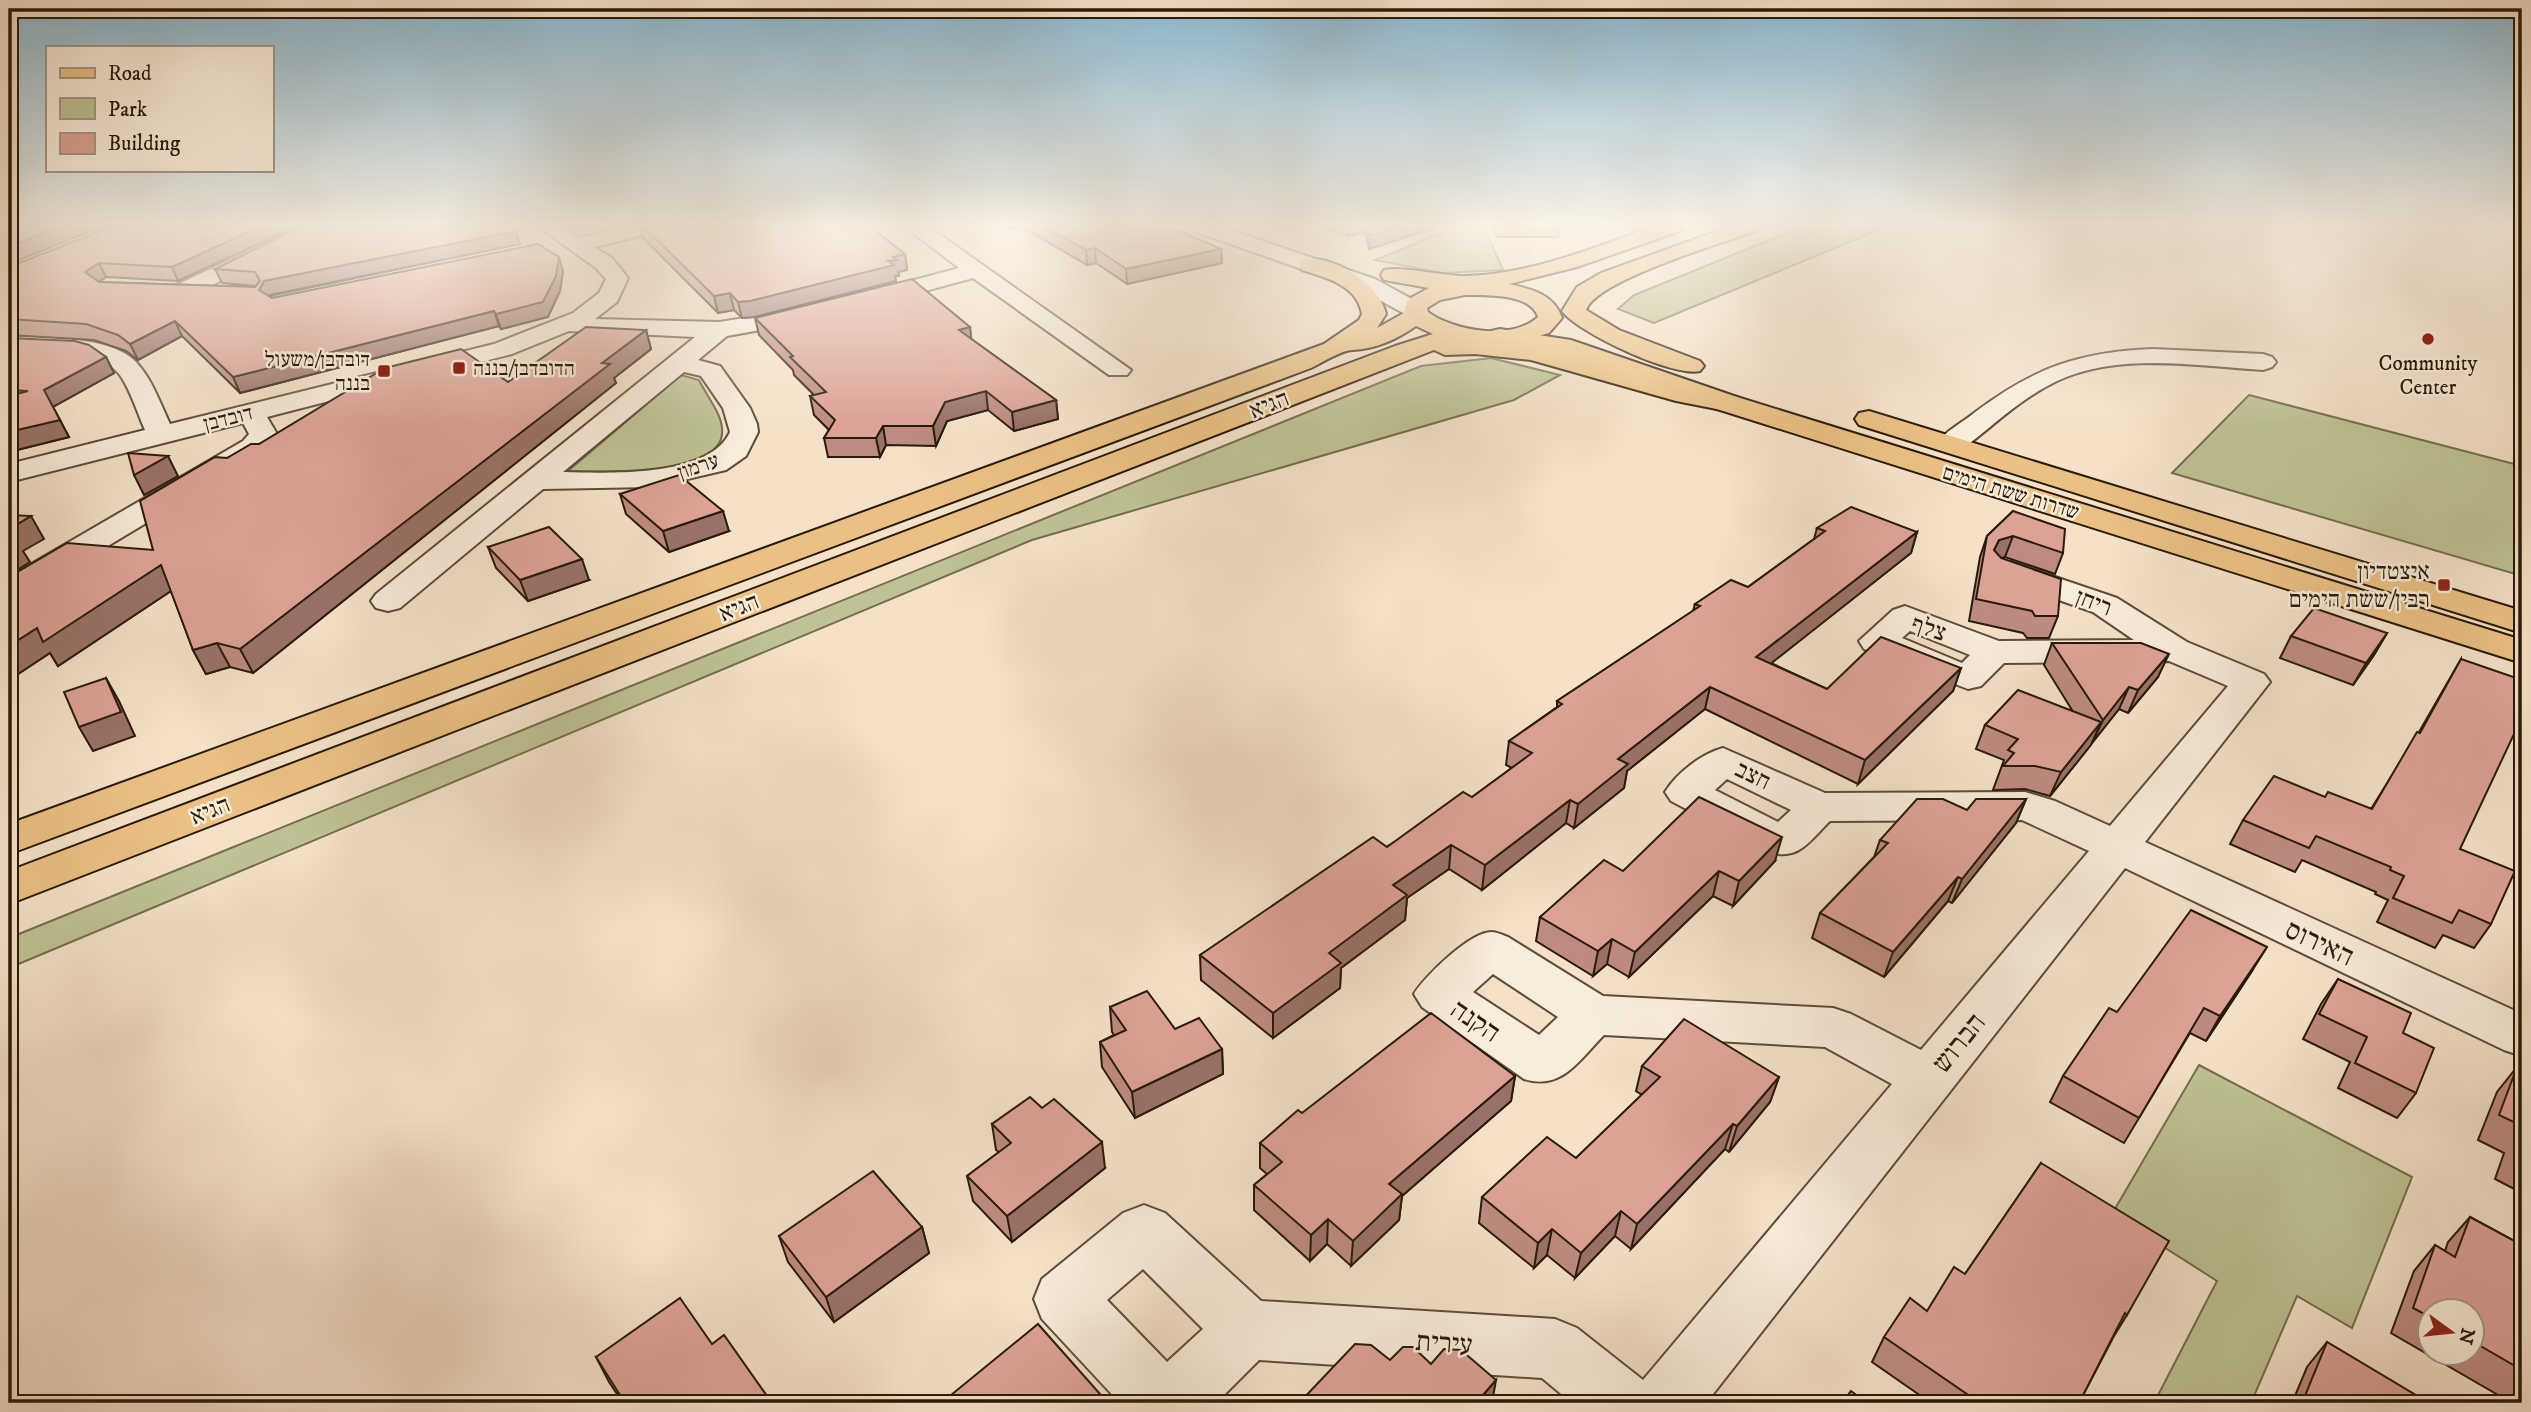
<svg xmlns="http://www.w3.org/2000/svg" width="2531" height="1412" font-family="'IM FELL DW Pica','Frank Ruhl Libre',serif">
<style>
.green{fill:#bec294;stroke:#746e4e;stroke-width:2}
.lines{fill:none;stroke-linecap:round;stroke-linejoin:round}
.minor-casing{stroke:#5c4c39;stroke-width:4}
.major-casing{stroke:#291a09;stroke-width:4}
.highway-casing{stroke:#291a09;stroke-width:4}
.minor{fill:#f8ecdb;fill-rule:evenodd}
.major{fill:#eac084;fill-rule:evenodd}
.highway{fill:#eac084;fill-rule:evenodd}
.wall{fill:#bd8b81;stroke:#291a09;stroke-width:2;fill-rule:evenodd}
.shaded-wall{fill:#9a7169;stroke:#291a09;stroke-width:2}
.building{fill:#dca296;stroke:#291a09;stroke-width:2}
.poi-dot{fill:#8f2418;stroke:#f8ecdb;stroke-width:2.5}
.labels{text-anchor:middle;stroke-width:5;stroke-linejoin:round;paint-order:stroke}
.far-poi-label{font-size:21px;fill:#291a09;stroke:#f8ecdb;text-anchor:end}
.far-street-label{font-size:21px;fill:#291a09;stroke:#f8ecdb}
.street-label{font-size:24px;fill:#291a09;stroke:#f8ecdb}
.poi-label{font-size:24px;fill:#291a09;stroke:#f8ecdb;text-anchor:end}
.near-street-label{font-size:28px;fill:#291a09;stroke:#f8ecdb}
</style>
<rect width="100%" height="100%" fill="#f4e1c8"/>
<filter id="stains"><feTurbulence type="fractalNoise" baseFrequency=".00286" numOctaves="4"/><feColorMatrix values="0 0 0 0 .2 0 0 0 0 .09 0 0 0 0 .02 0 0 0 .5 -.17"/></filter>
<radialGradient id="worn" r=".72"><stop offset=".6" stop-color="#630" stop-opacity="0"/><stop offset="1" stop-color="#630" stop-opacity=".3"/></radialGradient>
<g class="green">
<polygon points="1456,227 1485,230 1503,270 1442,273 1375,260"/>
<polygon points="1802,227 1886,227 1654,323 1618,309 1634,295"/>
<polygon points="1491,358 1560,375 1514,400 1032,540 9,968 9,938 1421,366"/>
<path d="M681,375L699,380C705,393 721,413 722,428C728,478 597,472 568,471Z"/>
<polygon points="2249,395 2522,466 2522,576 2172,473"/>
<polygon points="2199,1065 2412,1177 2352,1328 2297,1296 2251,1403 2154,1403 2217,1281 2112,1214"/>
</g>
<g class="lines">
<defs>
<g id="minor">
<polygon points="301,227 328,227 190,296 182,298 171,291 174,286"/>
<path d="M539,227H563L580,238L626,227H665L662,231L594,247L612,258L628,278L617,302L595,319L719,322L808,308L816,310L820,315L816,320L727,336L698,360L720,366L750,408L757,424L758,432L746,456L726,470L653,487L543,489L400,608L388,611L376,608L371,601L376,594L695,337L569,331L512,354L267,417L277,434L263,453L21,598L9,601V577L243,441L249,434L243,423L9,482V464L145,430C137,412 131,391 120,375C98,345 41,353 9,351V337C44,338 110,335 136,362C152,379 160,403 170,424L494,344L573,313L599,293L606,279L596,268ZM684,372L701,376L723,408L730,432C709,478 608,473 563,472Z"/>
<polygon points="905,227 929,227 1131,370 1127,375 1109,375 973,278 870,306 862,304 858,299 862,294 959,268"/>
<polygon points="1190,227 1221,227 1375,279 1423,305 1427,310 1423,315 1407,315 1359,289 1193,231"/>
<path d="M2153,349L2263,354L2272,357L2276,362L2272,367L2263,370C2197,366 2119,352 2057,381C2021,398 1992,427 1961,450L1951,453L1941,450L1937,444C1945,431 1962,423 1974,413C2034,368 2078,352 2153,349Z"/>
<path d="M2011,562L2117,598L2187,642L2264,674L2270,682L2145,842L2522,1014V1056L2504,1050L2125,868L1706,1403H1572L1542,1378L1259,1360L1216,1403H1120L1042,1319L1034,1299L1042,1279L1123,1213L1144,1205L1165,1213L1261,1301L1555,1319L1577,1328L1643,1380L1892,1084L1825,1047L1604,1035C1579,1060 1562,1091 1524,1079L1422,1007L1414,994C1424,977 1471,931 1492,932C1496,932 1503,935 1508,937L1603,996L1833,1008L1851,1014L1921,1050L2089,851L2022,820L1830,821C1809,841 1800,861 1768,852L1671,801L1665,792C1677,773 1701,754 1723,748L1825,793L2025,792L2055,801L2110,826L2228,686L2169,661L2004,663L1981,686L1968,689L1864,649L1859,641L1893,610L1905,606L1999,641L2134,640L2093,612L1999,579L1994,572L1999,565ZM1910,631L1970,655L1962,663L1902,638ZM1727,779L1791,810L1778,822L1715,790ZM1493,974L1558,1017L1539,1035L1473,992ZM1143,1269L1203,1329L1167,1362L1107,1300Z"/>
</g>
<g id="major">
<polygon points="1500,329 1571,340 1737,397 2522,640 2522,663 1717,409 1557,352 1491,341 1488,336 1491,331"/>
<polygon points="1869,411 2522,611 2522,633 1859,425 1855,419 1859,413"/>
</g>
<g id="highway">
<path d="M1652,227H1683L1680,231L1577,267L1509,284C1531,289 1554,294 1562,318L1549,333L1517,342L1568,353L1677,385L1737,397L1741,403L1737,409L1727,411L1676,401L1531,360L1475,354L1445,355L1434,350L9,904V871L1395,346L1433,334L1416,326C1398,339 1375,349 1353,350C1341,350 1322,363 1311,368L9,854V824L1324,344L1359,320L1362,314C1357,285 1327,278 1302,270L1299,265L1302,260C1332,253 1380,284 1386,314L1377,328L1404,313L1407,300L1429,288L1384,280L1381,275L1384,270C1403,266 1441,276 1465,276C1530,274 1592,249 1652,227ZM1465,295C1484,295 1531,293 1538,317C1512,341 1454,331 1428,312L1427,308L1440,300Z"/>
<path d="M1729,227H1759L1756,231C1723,243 1596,280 1586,310L1619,330L1700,361L1704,366L1700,371C1675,378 1578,333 1562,311L1577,287L1601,273Z"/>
</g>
</defs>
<use href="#minor" class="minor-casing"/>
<use href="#major" class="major-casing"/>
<use href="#highway" class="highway-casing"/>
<use href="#minor" class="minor"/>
<use href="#major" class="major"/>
<use href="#highway" class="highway"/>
</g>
<g class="wall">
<polygon points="294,227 178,281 106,277 99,282 255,287 255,286 222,283 215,269 516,231 520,244 270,296 272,298 563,271 560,291 548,317 501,329 499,326 240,393 182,336 138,360 126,351 94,340 9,335 9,267"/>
<polygon points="640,227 870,227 905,254 907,270 898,272 899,276 895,276 896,281 754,317 742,318 734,310 718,313 643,238"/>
<polygon points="1022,227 1170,227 1221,249 1222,263 1127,284 1096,263 1087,265"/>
<polygon points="1321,227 1438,227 1369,249 1365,232 1348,236"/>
<polygon points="1493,227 1559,227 1558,237 1497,237"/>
<polygon points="755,318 970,327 971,339 1056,400 1058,419 1014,431 988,410 947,421 936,446 886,445 880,457 828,457 824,438 829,430 814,415 810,396 814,395 794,375 793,370 759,335"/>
<polygon points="646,330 651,349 614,378 616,383 253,673 230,667 206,674 193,650 171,591 58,666 50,653 18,674 9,673 9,577 153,550 227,458 259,444 508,382"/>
<polygon points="9,338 106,357 114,373 53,407 69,437 9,452"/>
<polygon points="620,494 729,531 669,552 626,514"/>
<polygon points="2013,511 2063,553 2055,574 2005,557 2002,559 2058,616 2049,638 2027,638 2023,633 1969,621 1980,557 1987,536"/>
<polygon points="1817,528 1917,532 1911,553 1771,663 1827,689 1961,668 1953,691 1858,784 1705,709 1627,771 1624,788 1574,828 1566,823 1482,890 1449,869 1407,898 1405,920 1341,968 1340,988 1273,1038 1201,980 1200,955 1472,797 1512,768 1506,765 1509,741 1557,707 1557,701 1693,611 1695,604 1748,587 1814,539"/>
<polygon points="488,547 589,580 528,601 496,568"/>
<polygon points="2387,633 2374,655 2353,685 2280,658 2291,636"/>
<polygon points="2052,643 2158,677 2128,713 2119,709 2050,796 2025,789 1993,790 2004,760 1976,749 1985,725 2072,710 2044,665"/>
<polygon points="2461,659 2460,849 2491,924 2474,948 2443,935 2435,948 2377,922 2388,900 2375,894 2376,892 2302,860 2295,872 2230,844 2243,820 2325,797 2371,809 2419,732"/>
<polygon points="2026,799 2016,823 1952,903 1948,901 1884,977 1812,938 1820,913 1874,857 1880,840 1967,810"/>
<polygon points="1775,861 1733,906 1713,896 1629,977 1607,964 1593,976 1536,941 1540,917 1623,871"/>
<polygon points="2252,971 2206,1041 2190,1033 2124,1143 2050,1102 2063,1076 2117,1012"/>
<polygon points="2338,979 2403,1033 2416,1093 2397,1118 2338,1088 2350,1062 2303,1039 2321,1004"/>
<polygon points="1110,1007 1175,1029 1222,1049 1223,1074 1135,1118 1102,1067 1100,1042 1114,1035 1112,1032"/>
<polygon points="1642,1066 1779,1077 1770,1102 1729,1152 1725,1149 1631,1249 1615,1236 1575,1278 1547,1255 1534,1268 1479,1223 1482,1197 1576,1158 1642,1095 1636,1091"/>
<polygon points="2517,1067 2522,1069 2522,1193 2495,1179 2504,1153 2478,1140 2497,1092"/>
<polygon points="1515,1076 1511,1101 1402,1196 1399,1220 1351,1266 1327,1244 1310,1261 1254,1210 1254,1185 1267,1174 1260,1168 1260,1143 1302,1113"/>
<polygon points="992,1124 1105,1168 1012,1242 973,1201 967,1176 999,1152 996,1150"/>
<polygon points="2041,1163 2127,1315 2114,1336 2079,1403 1931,1403 1872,1362 1884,1337 1927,1311 1965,1274"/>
<path d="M2470,1217L2522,1245V1403H2512L2391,1333L2414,1271L2435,1245L2445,1251L2448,1242ZM2430,1311H2472V1353H2430Z"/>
<polygon points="922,1227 929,1253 834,1322 788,1262 779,1236"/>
<polygon points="2327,1342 2429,1403 2292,1403 2307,1367"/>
<polygon points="596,1357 772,1403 623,1403 609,1382"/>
</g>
<g class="shaded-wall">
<polygon points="60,227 101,227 9,264 9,247"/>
<polygon points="259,227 294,227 178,281 172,267"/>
<polygon points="1008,227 1021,227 1008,230"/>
<polygon points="1348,227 1365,227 1365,232 1348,236"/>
<polygon points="1396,227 1438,227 1369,249 1370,236"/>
<polygon points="516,231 520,244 270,295 265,305 259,290 264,281"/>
<polygon points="1095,248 1096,263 1087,265 1086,250"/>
<polygon points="1221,249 1222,263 1127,284 1126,269"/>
<polygon points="905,254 907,270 898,272 899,276 895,276 896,281 754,317 742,318 738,302 893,257"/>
<polygon points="559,257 563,271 560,291 548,317 501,329 496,314"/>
<polygon points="99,263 106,277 93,286 85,272"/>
<polygon points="730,293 734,310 718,313 714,296"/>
<polygon points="494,311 499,326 240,393 233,377"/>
<polygon points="175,321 182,336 138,360 130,344"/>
<polygon points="970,327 972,345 959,330"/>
<polygon points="646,330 651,349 614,378 616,383 253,673 240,649 602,363"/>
<polygon points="106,357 114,373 53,407 69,437 9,452 9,432 44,390"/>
<polygon points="986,391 988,410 947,421 936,446 933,426 945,402"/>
<polygon points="1056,400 1058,419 1014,431 1012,412"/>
<polygon points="883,426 886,445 880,457 876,438"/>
<polygon points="168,456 178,476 144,495 134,475"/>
<polygon points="723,511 729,531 669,552 663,531"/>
<polygon points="31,516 44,539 23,551 30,562 9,575 9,529"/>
<polygon points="1917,532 1911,553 1750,680 1756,657"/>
<polygon points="2013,536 2005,557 1992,561 1994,550 1999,540"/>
<polygon points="582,559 589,580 528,601 520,580"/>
<polygon points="161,565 174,589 58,666 50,653 18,674 9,659 9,646 37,628"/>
<polygon points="2387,633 2374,655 2353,685 2366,663"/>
<polygon points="217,643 230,667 206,674 193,650"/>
<polygon points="2169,654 2158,677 2128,713 2138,690"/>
<polygon points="1961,668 1953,691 1858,784 1865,760"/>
<polygon points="106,678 119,701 135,736 93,751 79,727"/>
<polygon points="1710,687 1705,709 1627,771 1624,788 1574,828 1578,804 1618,759"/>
<polygon points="2129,687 2119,709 2092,743 2103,720"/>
<polygon points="2101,722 2091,745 2050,796 2061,772"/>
<polygon points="2026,799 2016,823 1952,903 1962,879"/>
<polygon points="1570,800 1566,823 1482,890 1485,865"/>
<polygon points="1782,837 1775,861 1733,906 1739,881"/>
<polygon points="1451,845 1449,869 1407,898 1405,920 1341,968 1340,988 1273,1038 1273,1013 1393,885"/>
<polygon points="1719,871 1713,896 1629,977 1635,952"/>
<polygon points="1958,877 1948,901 1884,977 1893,952"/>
<polygon points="1612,939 1607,964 1593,976 1598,951"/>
<polygon points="2267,947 2252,971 2206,1041 2220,1016"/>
<polygon points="1222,1049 1223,1074 1135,1118 1132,1092"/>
<polygon points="1515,1076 1511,1101 1402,1196 1399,1220 1351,1266 1353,1241 1389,1184"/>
<polygon points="1779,1077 1770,1102 1729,1152 1737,1126"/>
<polygon points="1733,1124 1725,1149 1631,1249 1637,1224"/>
<polygon points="1102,1142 1105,1168 1012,1242 1007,1216"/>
<polygon points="1621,1211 1615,1236 1575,1278 1581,1253"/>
<polygon points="1328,1219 1327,1244 1310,1261 1311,1235"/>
<polygon points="922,1227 929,1253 834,1322 826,1297"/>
<polygon points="1552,1229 1547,1255 1534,1268 1538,1243"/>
<polygon points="1496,1380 1492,1403 1476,1403"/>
</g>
<g class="building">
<polygon points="9,227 60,227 9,247"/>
<polygon points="111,227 259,227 172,267 99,263 85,272 99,282 255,287 260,281 255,272 215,269 300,227 511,227 516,231 264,281 259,290 272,298 538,244 559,257 556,276 543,302 496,314 494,311 233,377 175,321 130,344 118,335 86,324 9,319 9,267"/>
<polygon points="644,227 870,227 905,254 893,257 897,260 888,261 894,265 750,301 738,302 730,293 714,296"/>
<polygon points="1045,227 1170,227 1221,249 1126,269 1095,248 1086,250"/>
<polygon points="1367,227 1396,227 1370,236"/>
<polygon points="912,279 970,327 959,330 1056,400 1012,412 986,391 945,402 933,426 883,426 876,438 824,438 835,420 810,396 826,392 790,357 793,356 755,318"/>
<polygon points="586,327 646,330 602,363 610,364 240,649 217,643 193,650 161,565 43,642 37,628 9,646 9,577 67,543 153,550 140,501 215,457 227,458 251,444 259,444 385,368 461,349 508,382"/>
<polygon points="9,338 75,341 89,345 106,357 44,390 60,420 9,432 9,396 28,391 9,390"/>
<polygon points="128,453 168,456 134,475"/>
<polygon points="679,475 723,511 663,531 620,494"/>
<polygon points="1851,507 1917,532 1756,657 1827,689 1881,637 1961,668 1865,760 1710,687 1618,759 1628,764 1578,804 1570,800 1485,865 1451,845 1393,885 1407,895 1329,953 1341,963 1273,1013 1200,955 1373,837 1387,847 1463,792 1472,797 1532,753 1509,741 1562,704 1557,701 1700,606 1695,604 1731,580 1748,587 1825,531 1817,528"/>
<polygon points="2013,511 2065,529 2063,553 2013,536 1999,540 1994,550 2001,558 2061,579 2058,616 2035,616 2032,611 1976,599 1987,536"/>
<polygon points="9,515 31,516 9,529"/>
<polygon points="549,527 582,559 520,580 488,547"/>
<polygon points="9,539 16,539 9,544"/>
<polygon points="2314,608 2387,633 2366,663 2291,636"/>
<polygon points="2052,643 2141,643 2169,654 2138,690 2129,687 2103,720"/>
<polygon points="2461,659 2522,680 2522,717 2460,849 2515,871 2491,924 2459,910 2452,923 2393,898 2404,876 2390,870 2391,867 2316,836 2309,848 2243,820 2274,776 2325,797 2328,792 2372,809 2417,732 2420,733"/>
<polygon points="106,678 121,712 79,727 64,692"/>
<polygon points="2018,690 2101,722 2061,772 2035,766 2003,766 2014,753 2008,750 2018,739 1985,725"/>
<polygon points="1699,797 1782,837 1739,881 1719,871 1635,952 1612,939 1598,951 1540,917 1604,860 1623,871"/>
<polygon points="1917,799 1943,799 1967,810 1976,799 2026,799 1962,879 1958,877 1893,952 1820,913 1888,843 1880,840"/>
<polygon points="2191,910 2267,947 2220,1016 2204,1008 2139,1118 2063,1076 2109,1008 2117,1012"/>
<polygon points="2338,979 2411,1013 2403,1033 2434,1048 2416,1093 2355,1063 2367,1037 2319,1014"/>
<polygon points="1147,991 1175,1029 1199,1018 1222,1049 1132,1092 1100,1042 1126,1030 1110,1007"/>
<polygon points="1431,1013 1515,1076 1389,1184 1402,1194 1353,1241 1328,1219 1311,1235 1254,1185 1282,1162 1260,1143 1298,1110 1302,1113"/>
<polygon points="1684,1019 1779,1077 1737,1126 1733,1124 1637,1224 1621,1211 1581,1253 1552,1229 1538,1243 1482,1197 1547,1137 1576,1158 1660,1077 1642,1066"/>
<polygon points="2517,1067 2522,1069 2522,1126 2499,1115"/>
<polygon points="1030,1097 1042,1108 1054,1099 1102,1142 1007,1216 967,1176 1011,1143 992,1124"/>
<polygon points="2522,1137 2522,1156 2516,1153"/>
<polygon points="2041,1163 2169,1241 2127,1315 2125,1313 2079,1403 1980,1403 1884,1337 1910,1298 1927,1311 1954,1267 1965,1274"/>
<polygon points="873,1171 922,1227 826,1297 779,1236"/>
<polygon points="2470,1217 2522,1245 2522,1370 2472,1341 2472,1311 2430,1311 2430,1317 2413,1308 2435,1245 2455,1257"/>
<polygon points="680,1298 712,1344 724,1335 772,1403 625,1403 596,1357"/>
<polygon points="1038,1324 1108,1403 958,1403 951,1395"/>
<polygon points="2327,1342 2429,1403 2302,1403"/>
<polygon points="1355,1344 1371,1345 1390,1360 1403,1347 1413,1347 1431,1364 1444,1349 1461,1350 1496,1380 1476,1403 1299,1403"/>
<polygon points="1851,1391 1867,1403 1842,1403"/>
</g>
<linearGradient id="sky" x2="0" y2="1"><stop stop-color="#8ab8d1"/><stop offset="0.53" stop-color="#faf2e6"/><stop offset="1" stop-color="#faf2e6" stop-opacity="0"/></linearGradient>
<rect width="2531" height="425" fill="url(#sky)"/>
<g class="poi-dot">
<circle cx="2428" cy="339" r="7"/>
<rect x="452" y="361" width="14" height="14" rx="3.5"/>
<rect x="377" y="364" width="14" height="14" rx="3.5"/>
<rect x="2437" y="578" width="14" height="14" rx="3.5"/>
</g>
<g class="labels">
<g class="far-poi-label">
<text x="370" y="366">דובדבן/משעול<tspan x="370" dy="24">בננה</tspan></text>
<text x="2428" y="370" text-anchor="middle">Community<tspan x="2428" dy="24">Center</tspan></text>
<text x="473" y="375" text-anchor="start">הדובדבן/בננה</text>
</g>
<g class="far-street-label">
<text transform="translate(228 418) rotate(-14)" y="7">דובדבן</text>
<text transform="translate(698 466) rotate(-19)" y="7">ערמון</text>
<text transform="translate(2011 492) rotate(17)" y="7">שדרות ששת הימים</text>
</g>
<g class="street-label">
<text transform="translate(1269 404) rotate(-21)" y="8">הגיא</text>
<text transform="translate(2094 602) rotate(21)" y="8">ריחן</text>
<text transform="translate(739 607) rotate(-21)" y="8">הגיא</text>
<text transform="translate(1929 628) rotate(18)" y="8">צלף</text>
<text transform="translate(1753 775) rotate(26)" y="8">חצב</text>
<text transform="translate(210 810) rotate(-21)" y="8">הגיא</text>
</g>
<g class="poi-label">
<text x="2430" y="579">איצטדיון<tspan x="2430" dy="28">רבין/ששת הימים</tspan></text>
</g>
<g class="near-street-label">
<text transform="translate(2320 942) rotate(25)" y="10">האירוס</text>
<text transform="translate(1476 1020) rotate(34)" y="10">הקנה</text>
<text transform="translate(1958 1042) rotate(-51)" y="10">הברוש</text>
<text transform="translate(1444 1342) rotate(4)" y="10">עירית</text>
</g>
</g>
<rect width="2531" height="1412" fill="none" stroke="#f4e1c8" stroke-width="35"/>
<rect x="10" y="10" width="2510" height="1391" fill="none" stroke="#291a09" stroke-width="3.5"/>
<rect x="18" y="18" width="2496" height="1377" fill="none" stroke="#291a09" stroke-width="2"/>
<rect x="46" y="46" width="228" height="126" fill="#f8ecdb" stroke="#a59887" stroke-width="2"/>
<rect x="60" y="68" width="35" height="10" fill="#eac084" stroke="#a59887" stroke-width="2"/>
<text x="108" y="80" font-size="21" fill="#291a09">Road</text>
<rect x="60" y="98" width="35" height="21" fill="#bec294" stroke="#a59887" stroke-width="2"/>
<text x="108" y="116" font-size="21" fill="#291a09">Park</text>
<rect x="60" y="133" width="35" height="21" fill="#dca296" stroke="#a59887" stroke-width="2"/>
<text x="108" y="150" font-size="21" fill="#291a09">Building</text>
<g transform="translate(2451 1332) rotate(105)"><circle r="33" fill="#f8ecdb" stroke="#a59887" stroke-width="2"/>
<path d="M0-5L12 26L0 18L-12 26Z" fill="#8f2418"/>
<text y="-10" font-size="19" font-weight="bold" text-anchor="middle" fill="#291a09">N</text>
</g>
<rect width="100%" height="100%" filter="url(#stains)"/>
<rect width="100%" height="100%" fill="url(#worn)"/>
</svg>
